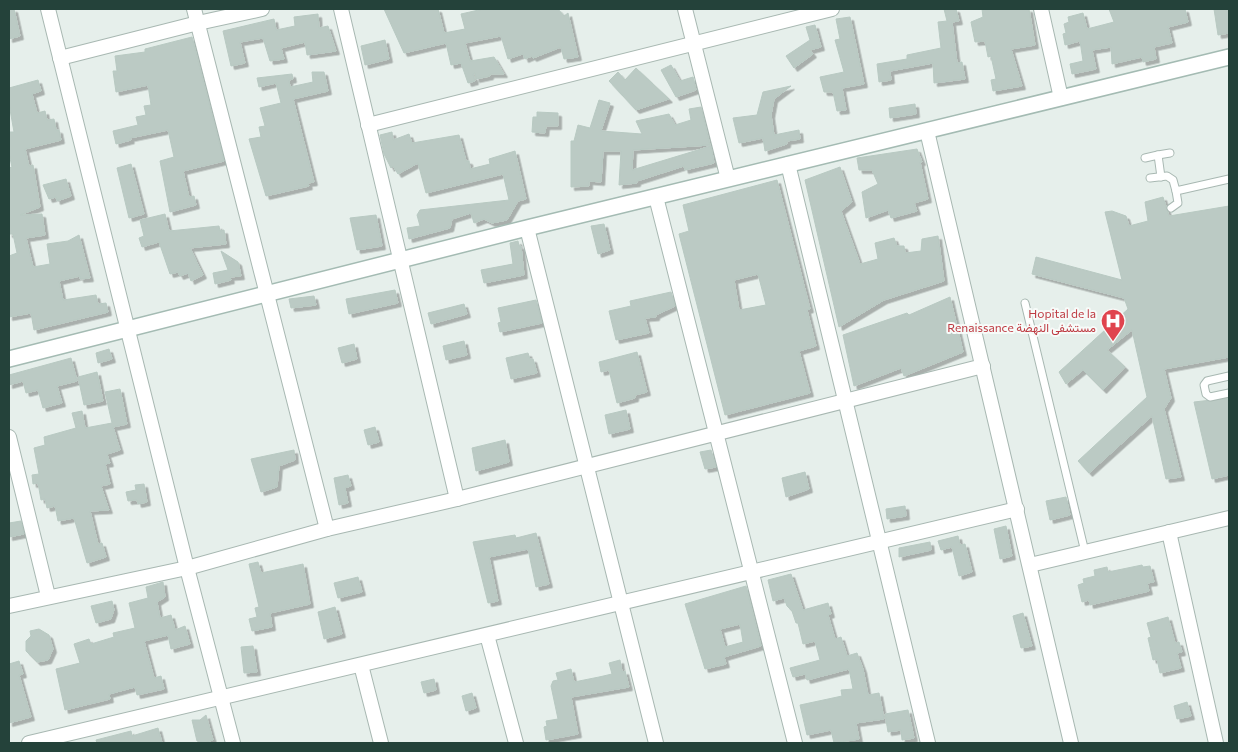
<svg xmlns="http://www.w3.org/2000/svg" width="1238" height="752" font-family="Commissioner,Vazirmatn,sans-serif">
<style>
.building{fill:#bbcac4;stroke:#b8c9c2;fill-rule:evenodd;filter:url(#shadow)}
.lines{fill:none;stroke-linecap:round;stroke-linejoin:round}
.lane-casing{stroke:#a8b8b2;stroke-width:9}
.street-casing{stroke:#a8b8b2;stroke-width:16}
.secondary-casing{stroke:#a4bbb3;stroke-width:18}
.lane{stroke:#fff;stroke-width:7}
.street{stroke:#fff;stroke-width:14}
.secondary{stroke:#fff;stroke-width:15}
.labels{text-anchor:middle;stroke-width:4;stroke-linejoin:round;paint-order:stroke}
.health-label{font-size:12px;fill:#be3a42;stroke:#f7fbf9;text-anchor:end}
</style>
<defs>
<filter id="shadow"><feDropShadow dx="3.5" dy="3.5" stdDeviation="0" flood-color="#0004"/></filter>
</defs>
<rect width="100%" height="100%" fill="#e6efeb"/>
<g class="building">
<polygon points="9,9 14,9 20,36 9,39"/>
<polygon points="384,9 438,9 444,33 465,29 461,14 483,9 558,9 564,16 568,13 578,57 564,59 561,47 533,58 532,56 525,59 523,54 508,59 501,36 465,43 470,61 494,57 504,74 490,74 490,76 476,79 475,73 473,74 475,81 468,83 461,63 451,65 446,43 404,53"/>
<polygon points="944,9 956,9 959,21 952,22 957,63 962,62 965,79 934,83 933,63 890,71 891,80 879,82 877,64 907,59 907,55 941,48 938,22 947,21"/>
<polygon points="982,9 1029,9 1035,45 1011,49 1022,86 993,91 991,80 996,79 991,56 988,57 985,41 975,42 971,22 983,17"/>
<polygon points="1109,9 1185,9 1188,22 1168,27 1172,43 1154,47 1156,59 1143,62 1142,57 1112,64 1111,47 1092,50 1096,69 1072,74 1070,64 1083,61 1080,41 1065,45 1063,34 1066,33 1064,24 1069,22 1068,17 1083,13 1087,29 1114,22"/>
<polygon points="1214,9 1229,9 1229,33 1218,35"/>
<polygon points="318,14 319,28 328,26 336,51 307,55 305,42 281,48 284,59 270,61 263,38 240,42 245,63 231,66 223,31 274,19 276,30 295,26 294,17"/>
<polygon points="850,17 864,84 842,88 846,110 837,111 833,92 824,92 820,77 844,72 835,40 840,39 836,19"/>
<polygon points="815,25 821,47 810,50 813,54 794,68 786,56 810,40 806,27"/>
<polygon points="192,37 224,161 183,171 189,197 194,196 196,205 170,212 160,161 174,157 168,130 130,138 131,140 116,144 113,131 138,125 136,117 146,115 144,106 151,105 148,85 116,92 113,71 117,71 115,56 145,52 145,49"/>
<polygon points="385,40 389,59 365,65 361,46"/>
<polygon points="671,65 680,81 693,77 696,90 676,97 661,70"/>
<polygon points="636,68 669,99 636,110 609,81 618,72 625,80"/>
<polygon points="312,72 324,72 328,91 293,99 314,182 308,183 309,186 266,196 249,139 261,137 259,127 265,126 260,108 281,103 276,83 259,87 257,78 292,74 293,79 289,80 290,87 313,82"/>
<polygon points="38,80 41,91 32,94 37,113 45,111 47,120 54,119 56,130 59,130 61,140 25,149 29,166 33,165 40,207 20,215 42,214 45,235 26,238 33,267 50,264 47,244 68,241 79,235 90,278 80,279 80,276 59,281 63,300 96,295 98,304 106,303 108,312 34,330 31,313 9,317 9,256 17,253 13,234 9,234 9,168 12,167 9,154 9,132 14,132 9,104 9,88"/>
<polygon points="791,86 774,99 771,115 774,135 799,130 800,139 787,141 787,144 765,151 763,138 739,143 733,118 757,115 763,92"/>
<polygon points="599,100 610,103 601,131 642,134 636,121 669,114 675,125 691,120 689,109 701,107 710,145 633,150 632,170 711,146 714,163 685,170 684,166 637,181 637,183 619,185 621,151 603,151 601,182 589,181 589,186 571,187 571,141 574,141 578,125 590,128"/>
<polygon points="915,104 916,114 890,118 889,108"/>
<polygon points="537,112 558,113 558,126 546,126 545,133 532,132 533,117 537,117"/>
<polygon points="392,132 393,140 409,134 412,143 459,135 466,161 469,161 470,169 490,164 489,159 515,151 526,199 518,201 507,220 492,223 484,219 474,223 471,213 452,219 450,228 409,239 407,228 420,226 417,215 420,210 509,200 503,174 426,193 418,163 398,174 393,166 391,168 384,154 380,135"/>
<polygon points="917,149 922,162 920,162 928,199 914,203 917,211 891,218 888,210 866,218 862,192 878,184 872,170 859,170 857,158"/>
<polygon points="131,164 144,214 129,218 117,168"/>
<polygon points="840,167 852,202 841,211 860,264 878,259 875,243 894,238 897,246 904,246 905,253 921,251 922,239 938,236 944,281 884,300 839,327 805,180"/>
<polygon points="66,179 71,196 57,201 56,197 49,199 43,185"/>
<path d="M777,180L810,309L807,310L816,346L799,351L810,393L725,415L679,234L689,231L683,205ZM758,274L766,305L739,310L734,280Z"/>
<polygon points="1163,197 1169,216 1229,206 1229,357 1164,369 1171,398 1164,409 1181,477 1166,479 1152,416 1089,473 1078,461 1147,397 1132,330 1107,350 1125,367 1103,390 1083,370 1066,384 1059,372 1128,309 1124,298 1032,274 1036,257 1122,280 1105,212 1112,211 1126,216 1129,226 1148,221 1145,202"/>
<polygon points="165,214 169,231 219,226 220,231 224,230 226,244 190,248 203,275 191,281 188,273 180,276 178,272 170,274 159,242 142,247 139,238 144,236 140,220"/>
<polygon points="376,215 382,246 357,250 350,218"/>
<polygon points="604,224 610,250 598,254 591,226"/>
<polygon points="518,241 519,246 521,246 524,275 484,283 481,270 513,264 510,243"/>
<polygon points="221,251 238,262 241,276 230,277 231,280 215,284 213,273 228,270"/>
<polygon points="395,290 398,303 349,314 346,299"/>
<polygon points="671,292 675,306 656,315 656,317 645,318 649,333 616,340 609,311 631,306 630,301"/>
<polygon points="314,296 316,305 291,308 289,299"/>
<polygon points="950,297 963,352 904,376 901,368 854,386 843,335 907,313 909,315"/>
<polygon points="536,300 542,323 500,332 498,323 501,322 498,308"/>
<polygon points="464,304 467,314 431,324 428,313"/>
<polygon points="464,341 467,355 446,360 443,346"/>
<polygon points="354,344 357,359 342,363 338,348"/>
<polygon points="109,349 112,359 98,363 96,353"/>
<polygon points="637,352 647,392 635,395 635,398 617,403 609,370 601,372 599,362"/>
<polygon points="528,353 530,359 533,359 537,373 511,379 506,358"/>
<polygon points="71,358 77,381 57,386 62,403 43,408 38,390 26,393 23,381 9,385 9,375"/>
<polygon points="97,372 103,401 84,405 78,377"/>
<polygon points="120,389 127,424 113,427 120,450 107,454 110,463 105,464 110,484 101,486 109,510 90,511 98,544 102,543 106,557 87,563 74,518 58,521 55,506 47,508 45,499 41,500 38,483 33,484 32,475 39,474 34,448 45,445 44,437 76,428 72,413 82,411 85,428 112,423 105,392"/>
<polygon points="1229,398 1229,475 1212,479 1194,402"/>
<polygon points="626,410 630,429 609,434 605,415"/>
<polygon points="375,427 379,442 368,445 364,430"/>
<polygon points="505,440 509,462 476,471 472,448"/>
<polygon points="294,450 295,460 279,466 277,487 261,492 251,459"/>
<polygon points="711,450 716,467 705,469 700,452"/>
<polygon points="805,472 809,489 786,497 782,478"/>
<polygon points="348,475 351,486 345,488 348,503 339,505 334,478"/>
<polygon points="144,484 147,502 138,504 137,500 128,501 126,492 136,490 135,485"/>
<polygon points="1066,497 1070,515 1050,520 1046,501"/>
<polygon points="905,506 906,516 887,519 886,509"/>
<polygon points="21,521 24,534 9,537 9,523"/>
<polygon points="1006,526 1012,556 1000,559 994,529"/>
<polygon points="536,533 549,584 536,587 528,549 489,557 498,601 488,603 473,542 515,535 516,538"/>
<polygon points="958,536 960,545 965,544 972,572 959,576 952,547 941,550 938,541"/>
<polygon points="930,542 931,550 899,557 899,548"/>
<polygon points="258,562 261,573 303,564 310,604 270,613 272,627 252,631 249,619 257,617 255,608 259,607 249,564"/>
<polygon points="1142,565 1143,567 1150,566 1154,582 1147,583 1149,591 1090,605 1089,600 1082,602 1078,585 1084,583 1083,579 1095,576 1094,570 1107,567 1108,572"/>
<polygon points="791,574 803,610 828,603 831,614 828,615 835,639 841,637 847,656 857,653 863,669 868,695 879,693 884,719 856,723 859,739 834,743 831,730 807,735 800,705 842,696 841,690 853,689 849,669 807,680 805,674 793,677 790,668 820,660 815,641 803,644 798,623 796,623 792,611 787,606 784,598 773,601 768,580"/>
<polygon points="358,577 362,592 338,598 334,583"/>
<polygon points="163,582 165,597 157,602 160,618 171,615 175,630 185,626 190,644 171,649 168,635 144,641 154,678 161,676 164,689 137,695 135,687 109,694 110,699 65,710 56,669 80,663 74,644 89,639 91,644 114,637 113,633 135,628 129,603 148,598 146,587"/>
<path d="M746,586L761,646L724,657L726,664L705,669L685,604ZM740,624L743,642L725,647L720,629Z"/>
<polygon points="112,601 114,610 111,619 96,623 91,606"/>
<polygon points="335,607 342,634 324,639 318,612"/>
<polygon points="1023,613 1032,646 1021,648 1013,616"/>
<polygon points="1168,617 1175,643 1179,642 1182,652 1177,653 1181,668 1160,673 1157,659 1153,660 1148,638 1151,637 1147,623"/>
<polygon points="39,629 49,635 53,649 48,660 37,662 26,651 26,641 31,636 30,631"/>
<polygon points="253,646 257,672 244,673 241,647"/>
<polygon points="620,660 622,672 625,671 629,687 571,697 578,734 546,740 544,727 547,726 546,721 558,719 551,686 553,681 558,680 556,673 571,669 574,682 599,677 612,674 609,663"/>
<polygon points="19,661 23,674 19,675 31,717 9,723 9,664"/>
<polygon points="434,679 436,690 424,693 421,682"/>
<polygon points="472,693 476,708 466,711 462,696"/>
<polygon points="1187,702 1191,716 1177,719 1174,706"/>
<polygon points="908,710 914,738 902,740 901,730 888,732 885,714"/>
<polygon points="206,715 213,740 204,743 197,741 192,720 200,720"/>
<polygon points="158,728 162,743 97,743 96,740 131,731 132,736"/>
</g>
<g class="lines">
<defs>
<g id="lane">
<polyline points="1158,155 1170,153"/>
<polyline points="1145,158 1158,155 1161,177"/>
<polyline points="1150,178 1167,176 1173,180 1176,191 1229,179"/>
<polyline points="1171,208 1178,203 1176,191"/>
<polyline points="1025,303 1085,552"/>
<polyline points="1229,376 1207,381 1204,385 1206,394 1210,397 1229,393"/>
</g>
<g id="street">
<polyline points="48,9 187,568 233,743"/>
<polyline points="194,9 327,529"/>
<polyline points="341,9 457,499"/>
<polyline points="685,9 728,179"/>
<polyline points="1041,9 1061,98"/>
<polyline points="60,58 198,23 262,9"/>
<polyline points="368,125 832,9"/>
<polyline points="927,131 1071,743"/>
<polyline points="788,164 928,743"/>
<polyline points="656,197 795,743"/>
<polyline points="527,228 656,743"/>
<polyline points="9,437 48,596"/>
<polyline points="1169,532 1216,743"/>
<polyline points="1030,565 1229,518"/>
<polyline points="9,606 187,568 327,529 457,499 983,366"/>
<polyline points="487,635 516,743"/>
<polyline points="361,665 381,743"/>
<polyline points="29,743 1017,509"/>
</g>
<polyline id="secondary" points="9,359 527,228 1229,57"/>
</defs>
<use href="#lane" class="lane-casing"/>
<use href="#street" class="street-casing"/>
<use href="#secondary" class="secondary-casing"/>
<use href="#lane" class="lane"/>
<use href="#street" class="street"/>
<use href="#secondary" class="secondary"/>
</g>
<defs>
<symbol id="hospital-pin" viewBox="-11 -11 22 30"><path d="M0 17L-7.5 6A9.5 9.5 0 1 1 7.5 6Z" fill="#e0444e" stroke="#f7fbf9"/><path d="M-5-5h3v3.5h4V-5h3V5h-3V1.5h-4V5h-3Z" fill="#fff"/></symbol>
</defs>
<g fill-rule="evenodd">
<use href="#hospital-pin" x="1099" y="307" width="28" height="38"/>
</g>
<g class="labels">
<g class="health-label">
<text x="1096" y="318">Hopital de la<tspan x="1096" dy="14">Renaissance مستشفى النهضة</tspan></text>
</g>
</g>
<rect width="1238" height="752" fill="none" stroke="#24423a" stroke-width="20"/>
</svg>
